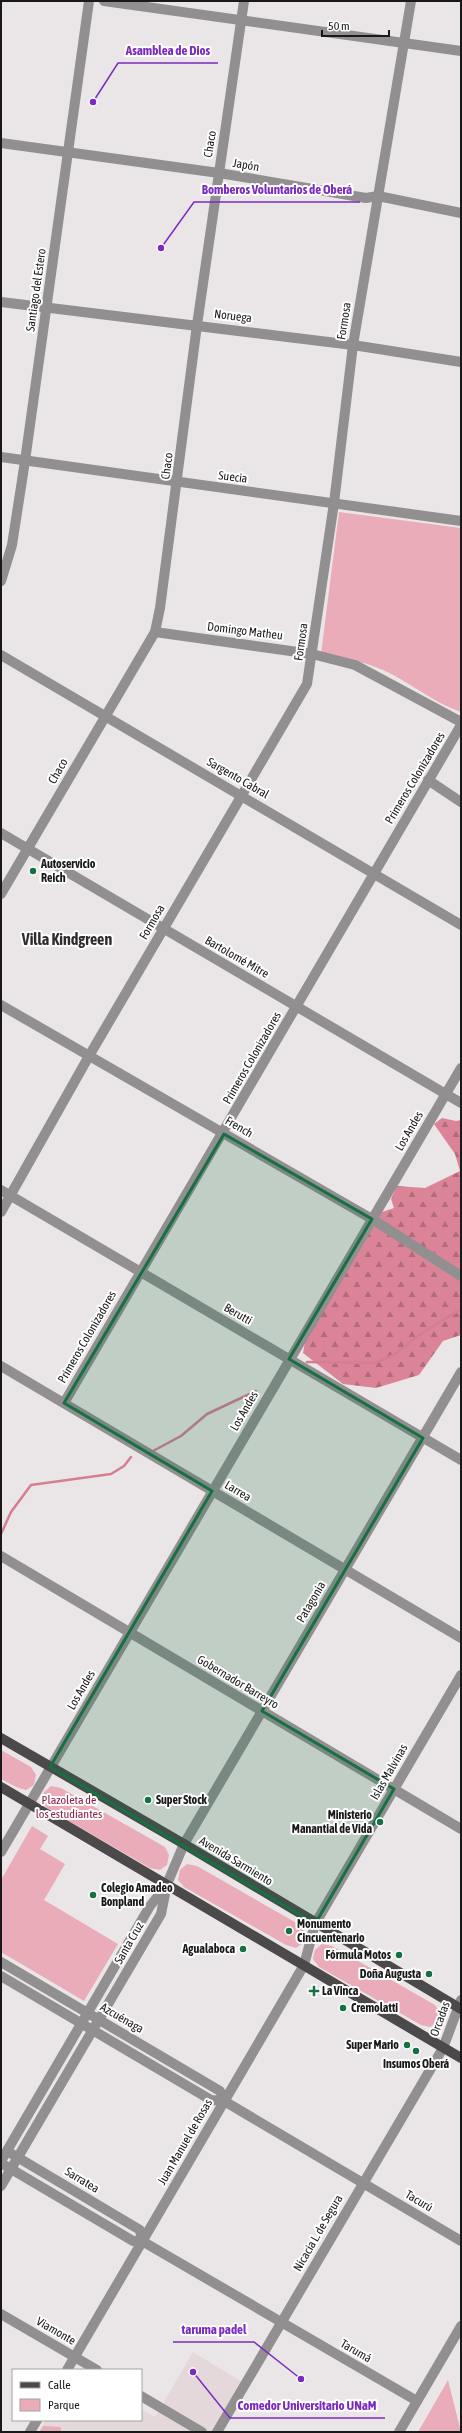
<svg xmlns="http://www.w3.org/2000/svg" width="462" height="2433" font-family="'Asap Condensed',sans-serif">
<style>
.built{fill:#e5d8db}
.green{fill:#eaacb8}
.forest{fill:url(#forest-firs)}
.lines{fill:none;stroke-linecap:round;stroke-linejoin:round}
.stream{stroke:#d57e92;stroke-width:2.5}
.minor{stroke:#918f90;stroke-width:10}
.primary{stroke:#4c494a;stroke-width:10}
.marked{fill:#177043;fill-opacity:0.2;stroke:#177043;stroke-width:3;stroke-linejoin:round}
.poi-dot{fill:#177043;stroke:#fff;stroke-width:1.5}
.labels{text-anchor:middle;stroke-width:4;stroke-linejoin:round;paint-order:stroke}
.street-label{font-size:12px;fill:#1a1919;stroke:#fff}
.poi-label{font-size:12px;font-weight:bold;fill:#1a1919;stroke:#fff;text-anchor:start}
.park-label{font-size:12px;fill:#882143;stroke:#fff}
.district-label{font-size:16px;font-weight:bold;fill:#302d2e;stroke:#fff}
.leader{fill:none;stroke:#7b2cbf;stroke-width:1.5}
.callout-dot{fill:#7b2cbf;stroke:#fff;stroke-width:1.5}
.callout-label{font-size:13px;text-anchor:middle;font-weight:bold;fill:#7b2cbf;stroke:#fff;stroke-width:4;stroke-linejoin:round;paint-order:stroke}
</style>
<defs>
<pattern id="forest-firs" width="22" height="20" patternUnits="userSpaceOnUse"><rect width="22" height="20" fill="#db8497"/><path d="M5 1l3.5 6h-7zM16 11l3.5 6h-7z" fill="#b16b7a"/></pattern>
</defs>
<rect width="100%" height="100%" fill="#eae6e7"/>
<polygon class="built" points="193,2352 244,2383 216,2432 39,2432 46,2420 141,2420 141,2409 155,2417"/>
<g class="green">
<path d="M339,512L461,528V712C432,702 410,682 383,670C363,661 342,658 321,654Z"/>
<polygon points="1,1750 31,1767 36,1775 34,1785 26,1790 16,1787 1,1779"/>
<polygon points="51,1786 61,1788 165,1847 169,1855 167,1865 160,1870 150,1868 48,1809 42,1802 44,1792"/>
<polygon points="32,1826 48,1836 40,1849 65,1864 44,1900 118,1944 84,2001 1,1952 1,1880"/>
<polygon points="187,1864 197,1866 300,1925 305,1933 303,1943 296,1948 286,1945 184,1887 178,1880 180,1870"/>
<polygon points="322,1944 332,1946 435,2005 440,2013 438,2022 430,2027 421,2025 319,1967 313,1959 315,1950"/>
<polygon points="448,2380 461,2432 418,2432"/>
<polygon points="43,2426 61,2427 61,2432 39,2432"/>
</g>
<polygon class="forest" points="442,1118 456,1121 461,1120 461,1335 443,1341 419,1375 376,1388 343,1384 303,1353 306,1336 382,1212 394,1208 391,1199 397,1186 425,1188 460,1171 455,1154 434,1124"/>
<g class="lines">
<g class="stream">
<polyline points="307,1362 374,1363 394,1355 422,1333 461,1309"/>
<polyline points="153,1451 181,1436 207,1414 256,1391"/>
<polyline points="1,1534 11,1512 31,1485 111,1474 124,1466 131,1457"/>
</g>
<g class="minor">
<polyline points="104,1 461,51"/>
<polyline points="1,143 219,173 366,198 378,196 461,213"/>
<polyline points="1,302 353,345 461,362"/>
<polyline points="1,457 461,521"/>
<polyline points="1,581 12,545 25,461 89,1"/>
<polyline points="155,632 312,654 355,665 461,722"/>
<polyline points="1,655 461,925"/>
<polyline points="428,780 461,802"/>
<polyline points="1,833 461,1103"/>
<polyline points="1,894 155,632 160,608 197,325 244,1"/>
<polyline points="1,1005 372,1219 461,1276"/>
<polyline points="1,1190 461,1460"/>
<polyline points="1,1212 89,1056 307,684 334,503 353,345 411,1"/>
<polyline points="1,1366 461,1638"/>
<polyline points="64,1403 461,725"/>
<polyline points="1,1556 461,1829"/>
<polyline points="1,1852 461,1068"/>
<polyline points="1,1962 220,2091 224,2101"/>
<polyline points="1,1976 211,2100 224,2101 461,2241"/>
<polyline points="12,2154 140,2230 142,2241"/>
<polyline points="1,2161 150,1906 166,1886"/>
<polyline points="1,2163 133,2241 142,2241 417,2401"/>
<polyline points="1,2186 161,1914 167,1884 184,1844 461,1372"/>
<polyline points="1,2314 97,2370"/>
<polyline points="67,2370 304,1965 315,1924 461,1675"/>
<polyline points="141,2396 202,2432"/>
<polyline points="30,2432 37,2420"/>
<polyline points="217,2432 443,2048 461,2000"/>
<polyline points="399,2432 461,2326"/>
</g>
<g class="primary">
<polyline points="1,1738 184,1844 461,2009"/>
<polyline points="1,1787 461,2058"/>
</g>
</g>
<path class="marked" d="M224,1134L372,1219L289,1359L423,1438L262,1711L394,1789L315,1924L50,1767L212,1491L64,1403Z"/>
<g class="poi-dot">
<circle cx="33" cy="871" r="4"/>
<circle cx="148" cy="1800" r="4"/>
<circle cx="380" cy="1822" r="4"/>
<circle cx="93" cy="1895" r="4"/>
<circle cx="289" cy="1931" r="4"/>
<circle cx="243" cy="1949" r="4"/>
<circle cx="399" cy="1955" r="4"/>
<circle cx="429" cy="1974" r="4"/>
<path d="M312 1985h4v4h4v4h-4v4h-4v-4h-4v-4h4z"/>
<circle cx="343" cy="2008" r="4"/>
<circle cx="407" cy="2045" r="4"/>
<circle cx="416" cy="2051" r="4"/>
</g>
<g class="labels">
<g class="street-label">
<text transform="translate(210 144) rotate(-81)" y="4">Chaco</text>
<text transform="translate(246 165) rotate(10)" y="4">Japón</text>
<text transform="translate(36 290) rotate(-82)" y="4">Santiago del Estero</text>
<text transform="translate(233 316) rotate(7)" y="4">Noruega</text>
<text transform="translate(344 321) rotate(-81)" y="4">Formosa</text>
<text transform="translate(167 466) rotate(-83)" y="4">Chaco</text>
<text transform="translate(233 477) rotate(7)" y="4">Suecia</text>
<text transform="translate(245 631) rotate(7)" y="4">Domingo Matheu</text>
<text transform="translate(301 642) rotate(-82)" y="4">Formosa</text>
<text transform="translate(58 771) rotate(-60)" y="4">Chaco</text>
<text transform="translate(238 778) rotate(30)" y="4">Sargento Cabral</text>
<text transform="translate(415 778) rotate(-59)" y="4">Primeros Colonizadores</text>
<text transform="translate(152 922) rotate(-60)" y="4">Formosa</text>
<text transform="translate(237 957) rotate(30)" y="4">Bartolomé Mitre</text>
<text transform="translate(252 1058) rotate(-60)" y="4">Primeros Colonizadores</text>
<text transform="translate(239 1127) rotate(30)" y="4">French</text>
<text transform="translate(409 1131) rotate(-60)" y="4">Los Andes</text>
<text transform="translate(238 1314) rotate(30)" y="4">Berutti</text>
<text transform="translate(87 1337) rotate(-60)" y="4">Primeros Colonizadores</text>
<text transform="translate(244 1411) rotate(-60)" y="4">Los Andes</text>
<text transform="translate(238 1491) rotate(31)" y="4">Larrea</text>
<text transform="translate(311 1602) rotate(-60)" y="4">Patagonia</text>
<text transform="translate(238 1682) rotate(31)" y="4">Gobernador Barreyro</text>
<text transform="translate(81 1690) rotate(-60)" y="4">Los Andes</text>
<text transform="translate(389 1772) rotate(-60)" y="4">Islas Malvinas</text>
<text transform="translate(236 1861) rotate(31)" y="4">Avenida Sarmiento</text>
<text transform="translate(129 1943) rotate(-60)" y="4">Santa Cruz</text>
<text transform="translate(122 2018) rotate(30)" y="4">Azcuénaga</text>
<text transform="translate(440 2019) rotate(-70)" y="4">Orcadas</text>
<text transform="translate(185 2142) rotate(-60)" y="4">Juan Manuel de Rosas</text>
<text transform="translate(82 2180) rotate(31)" y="4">Sarratea</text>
<text transform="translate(419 2201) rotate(31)" y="4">Tacurú</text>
<text transform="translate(318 2233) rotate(-60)" y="4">Nicacia L. de Segura</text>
<text transform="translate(56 2331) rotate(30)" y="4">Viamonte</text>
<text transform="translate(356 2351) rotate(30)" y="4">Tarumá</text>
</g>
<g class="poi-label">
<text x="41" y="868">Autoservicio<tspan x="41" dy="14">Reich</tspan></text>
<text x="156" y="1804">Super Stock</text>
<text x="372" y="1819" text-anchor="end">Ministerio<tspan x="372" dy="14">Manantial de Vida</tspan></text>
<text x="101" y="1892">Colegio Amadeo<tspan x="101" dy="14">Bonpland</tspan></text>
<text x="297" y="1928">Monumento<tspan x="297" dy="14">Cincuentenario</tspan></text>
<text x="235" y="1953" text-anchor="end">Agualaboca</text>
<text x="391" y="1959" text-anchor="end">Fórmula Motos</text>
<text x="421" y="1978" text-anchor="end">Doña Augusta</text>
<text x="322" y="1995">La Vinca</text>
<text x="351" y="2012">Cremolatti</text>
<text x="399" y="2049" text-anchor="end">Super Mario</text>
<text x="416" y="2068" text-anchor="middle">Insumos Oberá</text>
</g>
<g class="park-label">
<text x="69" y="1804">Plazoleta de<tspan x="69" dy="14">los estudiantes</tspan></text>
</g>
<g class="district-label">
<text x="67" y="945">Villa Kindgreen</text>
</g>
</g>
<path class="leader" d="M93 102L118 63H218M161 248L194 202H360M301 2379L254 2342H173M193 2372L230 2418H385"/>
<g class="callout-dot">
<circle cx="93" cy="102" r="4"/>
<circle cx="161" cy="248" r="4"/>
<circle cx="301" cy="2379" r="4"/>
<circle cx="193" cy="2372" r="4"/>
</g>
<g class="callout-label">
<text x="168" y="55">Asamblea de Dios</text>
<text x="277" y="194">Bomberos Voluntarios de Oberá</text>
<text x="214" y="2334">taruma padel</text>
<text x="307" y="2410">Comedor Universitario UNaM</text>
</g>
<rect width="462" height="2433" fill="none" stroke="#1a1919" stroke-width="4"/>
<rect x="12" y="2369" width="130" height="52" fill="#ffffff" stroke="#a3a3a3"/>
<rect x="20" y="2382" width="20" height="6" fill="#4c494a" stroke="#a3a3a3"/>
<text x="48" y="2389" font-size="12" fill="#1a1919">Calle</text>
<rect x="20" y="2399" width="20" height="12" fill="#eaacb8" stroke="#a3a3a3"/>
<text x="48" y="2409" font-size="12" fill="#1a1919">Parque</text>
<path d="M322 30v6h67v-6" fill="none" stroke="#1a1919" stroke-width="2"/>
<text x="328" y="30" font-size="12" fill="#1a1919" stroke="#ffffff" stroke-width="3" paint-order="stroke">50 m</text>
</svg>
